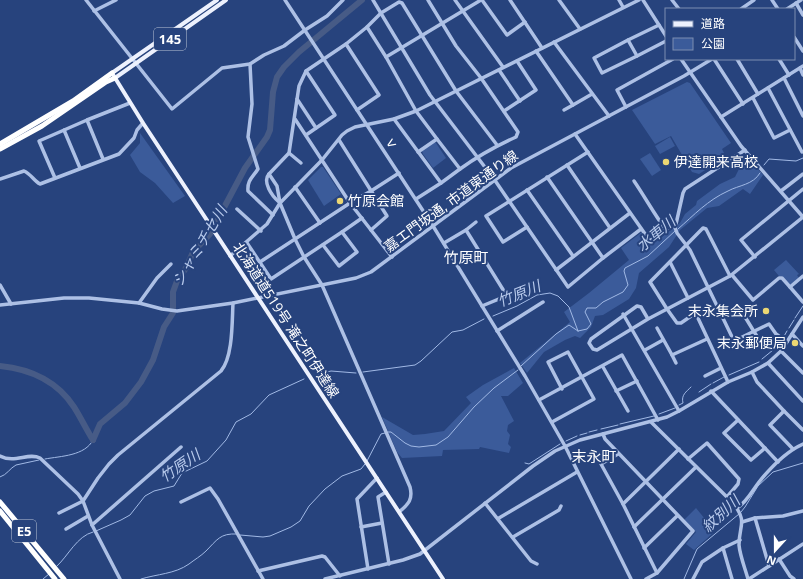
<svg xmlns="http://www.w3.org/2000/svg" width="803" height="579" font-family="'Open Sans','Noto Sans JP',sans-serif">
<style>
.green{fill:#3b5b9a}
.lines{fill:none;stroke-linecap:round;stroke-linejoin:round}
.stream{stroke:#a1b9e5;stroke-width:1}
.river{stroke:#475b86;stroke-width:6}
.minor{stroke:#adc0e5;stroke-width:3.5}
.major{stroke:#edf1fd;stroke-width:4}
.highway{stroke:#fff;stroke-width:5}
.poi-dot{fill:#ecd773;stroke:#27437d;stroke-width:1.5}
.labels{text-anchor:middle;stroke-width:4;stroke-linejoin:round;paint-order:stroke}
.shield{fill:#27437d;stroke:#bec7d8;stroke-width:1}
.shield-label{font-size:13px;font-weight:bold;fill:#fff}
.street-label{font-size:14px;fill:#fff;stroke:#27437d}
.poi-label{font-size:14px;fill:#fff;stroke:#27437d;text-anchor:start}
.water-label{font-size:15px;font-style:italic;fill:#b8caec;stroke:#27437d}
.neighbourhood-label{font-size:15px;fill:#fff;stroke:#27437d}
</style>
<rect width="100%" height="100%" fill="#27437d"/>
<g class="green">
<polygon points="687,82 690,83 731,143 722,149 724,153 714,159 716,163 699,174 692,172 671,136 655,144 632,110"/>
<polygon points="140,133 185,196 173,203 155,183 140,172 130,155 140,143"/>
<polygon points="670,137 675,146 660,154 655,146"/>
<polygon points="434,142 436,143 446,158 433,168 423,154 422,151"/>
<polygon points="650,153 661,170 652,176 640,159"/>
<polygon points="746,155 763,175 750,194 743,189 719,206 707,208 680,230 669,247 639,273 636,288 629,299 603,315 595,316 591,327 580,338 575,336 565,340 544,352 527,373 520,363 570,322 564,312 589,293 629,260 621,248 642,232 652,244 654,243 680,223 685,214 696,205 697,201 720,184 735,177"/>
<polygon points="321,167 323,167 341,194 324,206 308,180"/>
<polygon points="786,260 799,274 797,275 799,278 791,284 789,284 782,276 779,276 774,270"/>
<polygon points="514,368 523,383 508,396 501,396 514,421 508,425 507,431 510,435 508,444 511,447 509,453 480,447 479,449 443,450 442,456 402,458 397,452 382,417 413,435 425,434 444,431 471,403 466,397 483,385"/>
<polygon points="696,508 705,519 713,533 694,550 686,544 696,532 684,520"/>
</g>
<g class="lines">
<g class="stream">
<polyline points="764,165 769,159 796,161 803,158"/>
<path d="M678,229C694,215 708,200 728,191C739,185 753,185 760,173"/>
<polyline points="493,316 517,306 537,295 550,293 558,296 569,307 578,331"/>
<polyline points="795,318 803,306"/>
<polyline points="789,328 794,320"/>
<polyline points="578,331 587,329 591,324 585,312 587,308 596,308 603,302 623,292 628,285 624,271 625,268 648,256 675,231"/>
<polyline points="783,338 787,331"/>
<polyline points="762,359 773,350 781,340"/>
<polyline points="521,366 556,334 569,325 578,331"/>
<polyline points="363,372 415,365 421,361 452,332 463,330 484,319"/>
<polyline points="316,375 331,371 356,373"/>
<polyline points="729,375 759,362"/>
<polyline points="713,383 724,377"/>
<polyline points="699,392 711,384"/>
<path d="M679,405L683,403C681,395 686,392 691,387"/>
<polyline points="659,414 675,408"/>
<polyline points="620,424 654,416"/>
<polyline points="601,429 618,425"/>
<polyline points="388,432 391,432 405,443 411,446 419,447 436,445 448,437 474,407 494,388 518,370"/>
<polyline points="589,432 597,430"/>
<polyline points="580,435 587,433"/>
<polyline points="566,441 577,436"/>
<path d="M45,459C61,456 85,456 93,440"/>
<polyline points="367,461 381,434 385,433"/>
<polyline points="525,463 529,464 560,444"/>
<path d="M0,477C7,475 10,468 16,465L39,460"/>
<polyline points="741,512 745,507 758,486 773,472 803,463"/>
<polyline points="96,531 121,520 130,515 145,496 154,491 174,486 182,473 207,461 226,440 236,422 251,414 269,395 304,379"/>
<polyline points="240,535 263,537 270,536 291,527 300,521 309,506 325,489 342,476 361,469 365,464"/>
<path d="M57,566C68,556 77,536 93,532"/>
<polyline points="43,579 49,574"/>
<path d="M141,579C157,574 175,574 189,564C194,560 201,556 206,551C217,540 220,533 237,534"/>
<polyline points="684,579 697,549 739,514"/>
</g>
<g class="river">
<path d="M0,366C30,369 57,381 74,407C81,418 86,429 93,440"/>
<polyline points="93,440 100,424 125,403 141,382 153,360 164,327 173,313 173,292 177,281 186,268 193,252 210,234 245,168 267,137 270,130 273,92 277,77 284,67 299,52 362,0"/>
</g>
<g class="minor">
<polyline points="86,0 172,109 222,68 250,64 264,55 284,46 305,30 327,16 343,0"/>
<polyline points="285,0 433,226 525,376 565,446 631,579"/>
<polyline points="373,0 430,95 494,179 568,287 603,258 641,229"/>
<path d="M428,0L456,46L481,78L518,132L516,137C496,146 478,156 460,169L437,139"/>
<polyline points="455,0 503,67"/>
<polyline points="482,0 507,35 525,22"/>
<polyline points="510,0 542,48"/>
<polyline points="559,0 580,29"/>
<polyline points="619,0 623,7"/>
<polyline points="643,0 666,36"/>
<polyline points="672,0 679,9"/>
<polyline points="772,0 778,9"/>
<polyline points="796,3 803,15"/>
<polyline points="741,9 754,0"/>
<polyline points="787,9 801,0"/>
<polyline points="94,11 116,0"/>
<polyline points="659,25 628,40 637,56 666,41"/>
<polyline points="367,27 381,13 399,2 402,3 456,91 497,145"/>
<polyline points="794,37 803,51"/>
<polyline points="628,40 594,58 602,73 637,56"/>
<polyline points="554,42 609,116"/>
<polyline points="346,44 367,27 386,57 416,111 437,139 418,152"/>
<polyline points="536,51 573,105 592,94"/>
<polyline points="386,57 481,0"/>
<polyline points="681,59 741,146 803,217"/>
<polyline points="714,59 743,104"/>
<polyline points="737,59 758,94"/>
<polyline points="779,59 789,75"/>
<path d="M250,64L252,104L248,137L258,169C253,177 247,180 248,191L273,215"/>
<polyline points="800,68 803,75"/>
<polyline points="499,70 520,101"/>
<polyline points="784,78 803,116"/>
<polyline points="768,88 802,152"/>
<polyline points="753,98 774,138 790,130"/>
<polyline points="297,99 316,128"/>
<polyline points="626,107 617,90 673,59"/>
<path d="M357,110L379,95L346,44L306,71L299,86L289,153L269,174L277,186L280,203L295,239L304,257L322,285L410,487C413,499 409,504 399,512"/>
<polyline points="564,110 573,105"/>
<polyline points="504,111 536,90 517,61"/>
<polyline points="721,117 803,66"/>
<polyline points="295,119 350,203 392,257"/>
<polyline points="394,119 441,183 416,199"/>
<polyline points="87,120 103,159"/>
<polyline points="64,130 80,168"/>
<polyline points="575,134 650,241 661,232 676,224 683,193 685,189 745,150"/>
<polyline points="306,135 335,115 306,71"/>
<polyline points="339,140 387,216 371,230"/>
<polyline points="289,153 301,163"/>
<polyline points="567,165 610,228"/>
<path d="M269,174C262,182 272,196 279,202"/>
<polyline points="547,177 603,258"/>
<polyline points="55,178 39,141 87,120 130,103"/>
<path d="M0,179L24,171C31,174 34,181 40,184L119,154L134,138L137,130L143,123"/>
<path d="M634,181C645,197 654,214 666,230"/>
<polyline points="441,183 460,169"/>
<polyline points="295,187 320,223"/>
<polyline points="527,190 573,256"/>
<polyline points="781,191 803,174"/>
<polyline points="237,209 261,231"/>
<polyline points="674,225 677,233 690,250 734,341 769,324 776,334 787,342"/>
<polyline points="527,227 503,242 486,216 588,152"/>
<polyline points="466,230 476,222"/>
<polyline points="247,243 271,279 342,232 362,218"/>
<polyline points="444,243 466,230 507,296"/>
<polyline points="323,245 339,266 357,252 342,232"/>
<polyline points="230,256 267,224 280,203 322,160 342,135 347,131 355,127 394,119 416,111 639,0"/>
<polyline points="755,257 741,240 803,189"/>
<polyline points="260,262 350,203 371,191 399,173"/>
<polyline points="670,262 688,298"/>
<polyline points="556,270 630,213"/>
<polyline points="732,275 753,300 779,278 782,278 790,287 803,276"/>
<polyline points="0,285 11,304"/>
<polyline points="790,287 803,302"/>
<polyline points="139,303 157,278 171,264"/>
<polyline points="0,305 64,298 89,298 139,303 162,309 177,311 233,303 356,278 371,272 511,168 684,76 712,59"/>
<polyline points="482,306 518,291"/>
<polyline points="742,312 761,343"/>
<polyline points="623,314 679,411"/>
<polyline points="648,319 641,307 637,306 591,339 589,343 593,349 597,350 648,319 730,276 803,217"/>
<polyline points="657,328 672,355 707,339"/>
<polyline points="497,331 543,302"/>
<polyline points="792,334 803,346"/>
<polyline points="645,350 663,340"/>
<polyline points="781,351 803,373"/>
<polyline points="672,355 676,363"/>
<polyline points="768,363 803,401"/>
<polyline points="603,367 628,411"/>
<polyline points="752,372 757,382 784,411"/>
<polyline points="705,376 721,368"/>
<polyline points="728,382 697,316 694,314 681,323 677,323 667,309 650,282 703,228 706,229 730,276"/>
<polyline points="616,391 637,381"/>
<polyline points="711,391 778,462"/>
<polyline points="539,400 622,355 658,420"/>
<polyline points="738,420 724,433 751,460 765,448"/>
<polyline points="552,422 594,399 568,352 548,362 562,389"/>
<path d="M651,422L733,503C748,522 739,525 739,545C740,556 745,568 748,579"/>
<polyline points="603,434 605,439 693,531 657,573 646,579"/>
<polyline points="793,449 770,425 784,411 803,430"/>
<polyline points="618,454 601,464 623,504 657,573"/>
<path d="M0,456C15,464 28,452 40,458L78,494L83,501L92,525L120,579"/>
<polyline points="688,459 707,443 739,479 738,484 727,497"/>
<polyline points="386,492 378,497 389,564"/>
<polyline points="181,502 210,488 218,499 263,579"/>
<polyline points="485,503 531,561 537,564"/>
<polyline points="623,504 679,449"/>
<path d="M737,508C747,502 752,491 759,482C771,467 785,452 803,444"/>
<path d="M59,513L83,501L98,478L109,464L118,455L221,371C233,357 232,322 233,303"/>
<polyline points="499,518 577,472"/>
<polyline points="755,518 769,566"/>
<polyline points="742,522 755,518 783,516 803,511"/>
<polyline points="92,525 181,447"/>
<polyline points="361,527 382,523"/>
<polyline points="634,527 696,467"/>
<polyline points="66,529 88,516"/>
<polyline points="513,537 559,510 561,506"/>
<polyline points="644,548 677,516"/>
<polyline points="723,548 732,579"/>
<polyline points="779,559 790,576 794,579"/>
<polyline points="368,569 357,499 377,478"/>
<polyline points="258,571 322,556 325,557 340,576"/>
<polyline points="325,579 403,560 420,554 533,466 555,451 580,440 667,417 679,411 728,382 752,372 768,363 781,351 803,317"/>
<polyline points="693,579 702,562 723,548 740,540"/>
<polyline points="749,579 803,544"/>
</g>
<g class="major">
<polyline points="217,0 112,73 143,123 443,579"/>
<polyline points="115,78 226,0"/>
</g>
<g class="highway">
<polyline points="0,144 73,101 112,73"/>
<polyline points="0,149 42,126 106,82 115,78"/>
<polyline points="0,502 64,579"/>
<polyline points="0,511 55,579"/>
</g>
</g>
<g class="poi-dot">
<circle cx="666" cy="162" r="4"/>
<circle cx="340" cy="201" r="4"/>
<circle cx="766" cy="311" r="4"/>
<circle cx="795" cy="343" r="4"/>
</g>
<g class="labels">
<g class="shield">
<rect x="154" y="28" width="32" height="22" rx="3"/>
<rect x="12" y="520" width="24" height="22" rx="3"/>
</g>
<g class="shield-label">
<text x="170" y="44">145</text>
<text x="24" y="536">E5</text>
</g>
<g class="street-label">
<text transform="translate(392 143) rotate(57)" y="5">ｖ</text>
<text transform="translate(451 201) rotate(-36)" y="5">嘉エ門坂通, 市道東通り線</text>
<text transform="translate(286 320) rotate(57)" y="5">北海道道519号 滝之町伊達線</text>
</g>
<g class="poi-label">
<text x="674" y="167">伊達開来高校</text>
<text x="348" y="206">竹原会館</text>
<text x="758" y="316" text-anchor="end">末永集会所</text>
<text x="787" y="348" text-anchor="end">末永郵便局</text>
</g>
<g class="water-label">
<text transform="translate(656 234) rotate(-40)" y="5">水車川</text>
<text transform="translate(200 246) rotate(-59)" y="5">シャミチセ川</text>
<text transform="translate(519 294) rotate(-22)" y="5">竹原川</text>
<text transform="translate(180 466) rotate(-34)" y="5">竹原川</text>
<text transform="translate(721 514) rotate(-43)" y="5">紋別川</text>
</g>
<g class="neighbourhood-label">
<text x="466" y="263">竹原町</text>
<text x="594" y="462">末永町</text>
</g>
</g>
<rect x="665" y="8" width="130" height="52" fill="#27437d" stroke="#7d8eb1"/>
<rect x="673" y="21" width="20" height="6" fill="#edf1fd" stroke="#7d8eb1"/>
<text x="701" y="28" font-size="12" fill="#ffffff">道路</text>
<rect x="673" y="38" width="20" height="12" fill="#3b5b9a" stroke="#7d8eb1"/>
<text x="701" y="48" font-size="12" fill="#ffffff">公園</text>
<g transform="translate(775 551) rotate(201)" stroke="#27437d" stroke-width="3" paint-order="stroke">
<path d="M0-3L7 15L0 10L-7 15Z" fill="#ffffff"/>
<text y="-6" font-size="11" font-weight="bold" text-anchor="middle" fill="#ffffff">N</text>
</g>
</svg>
